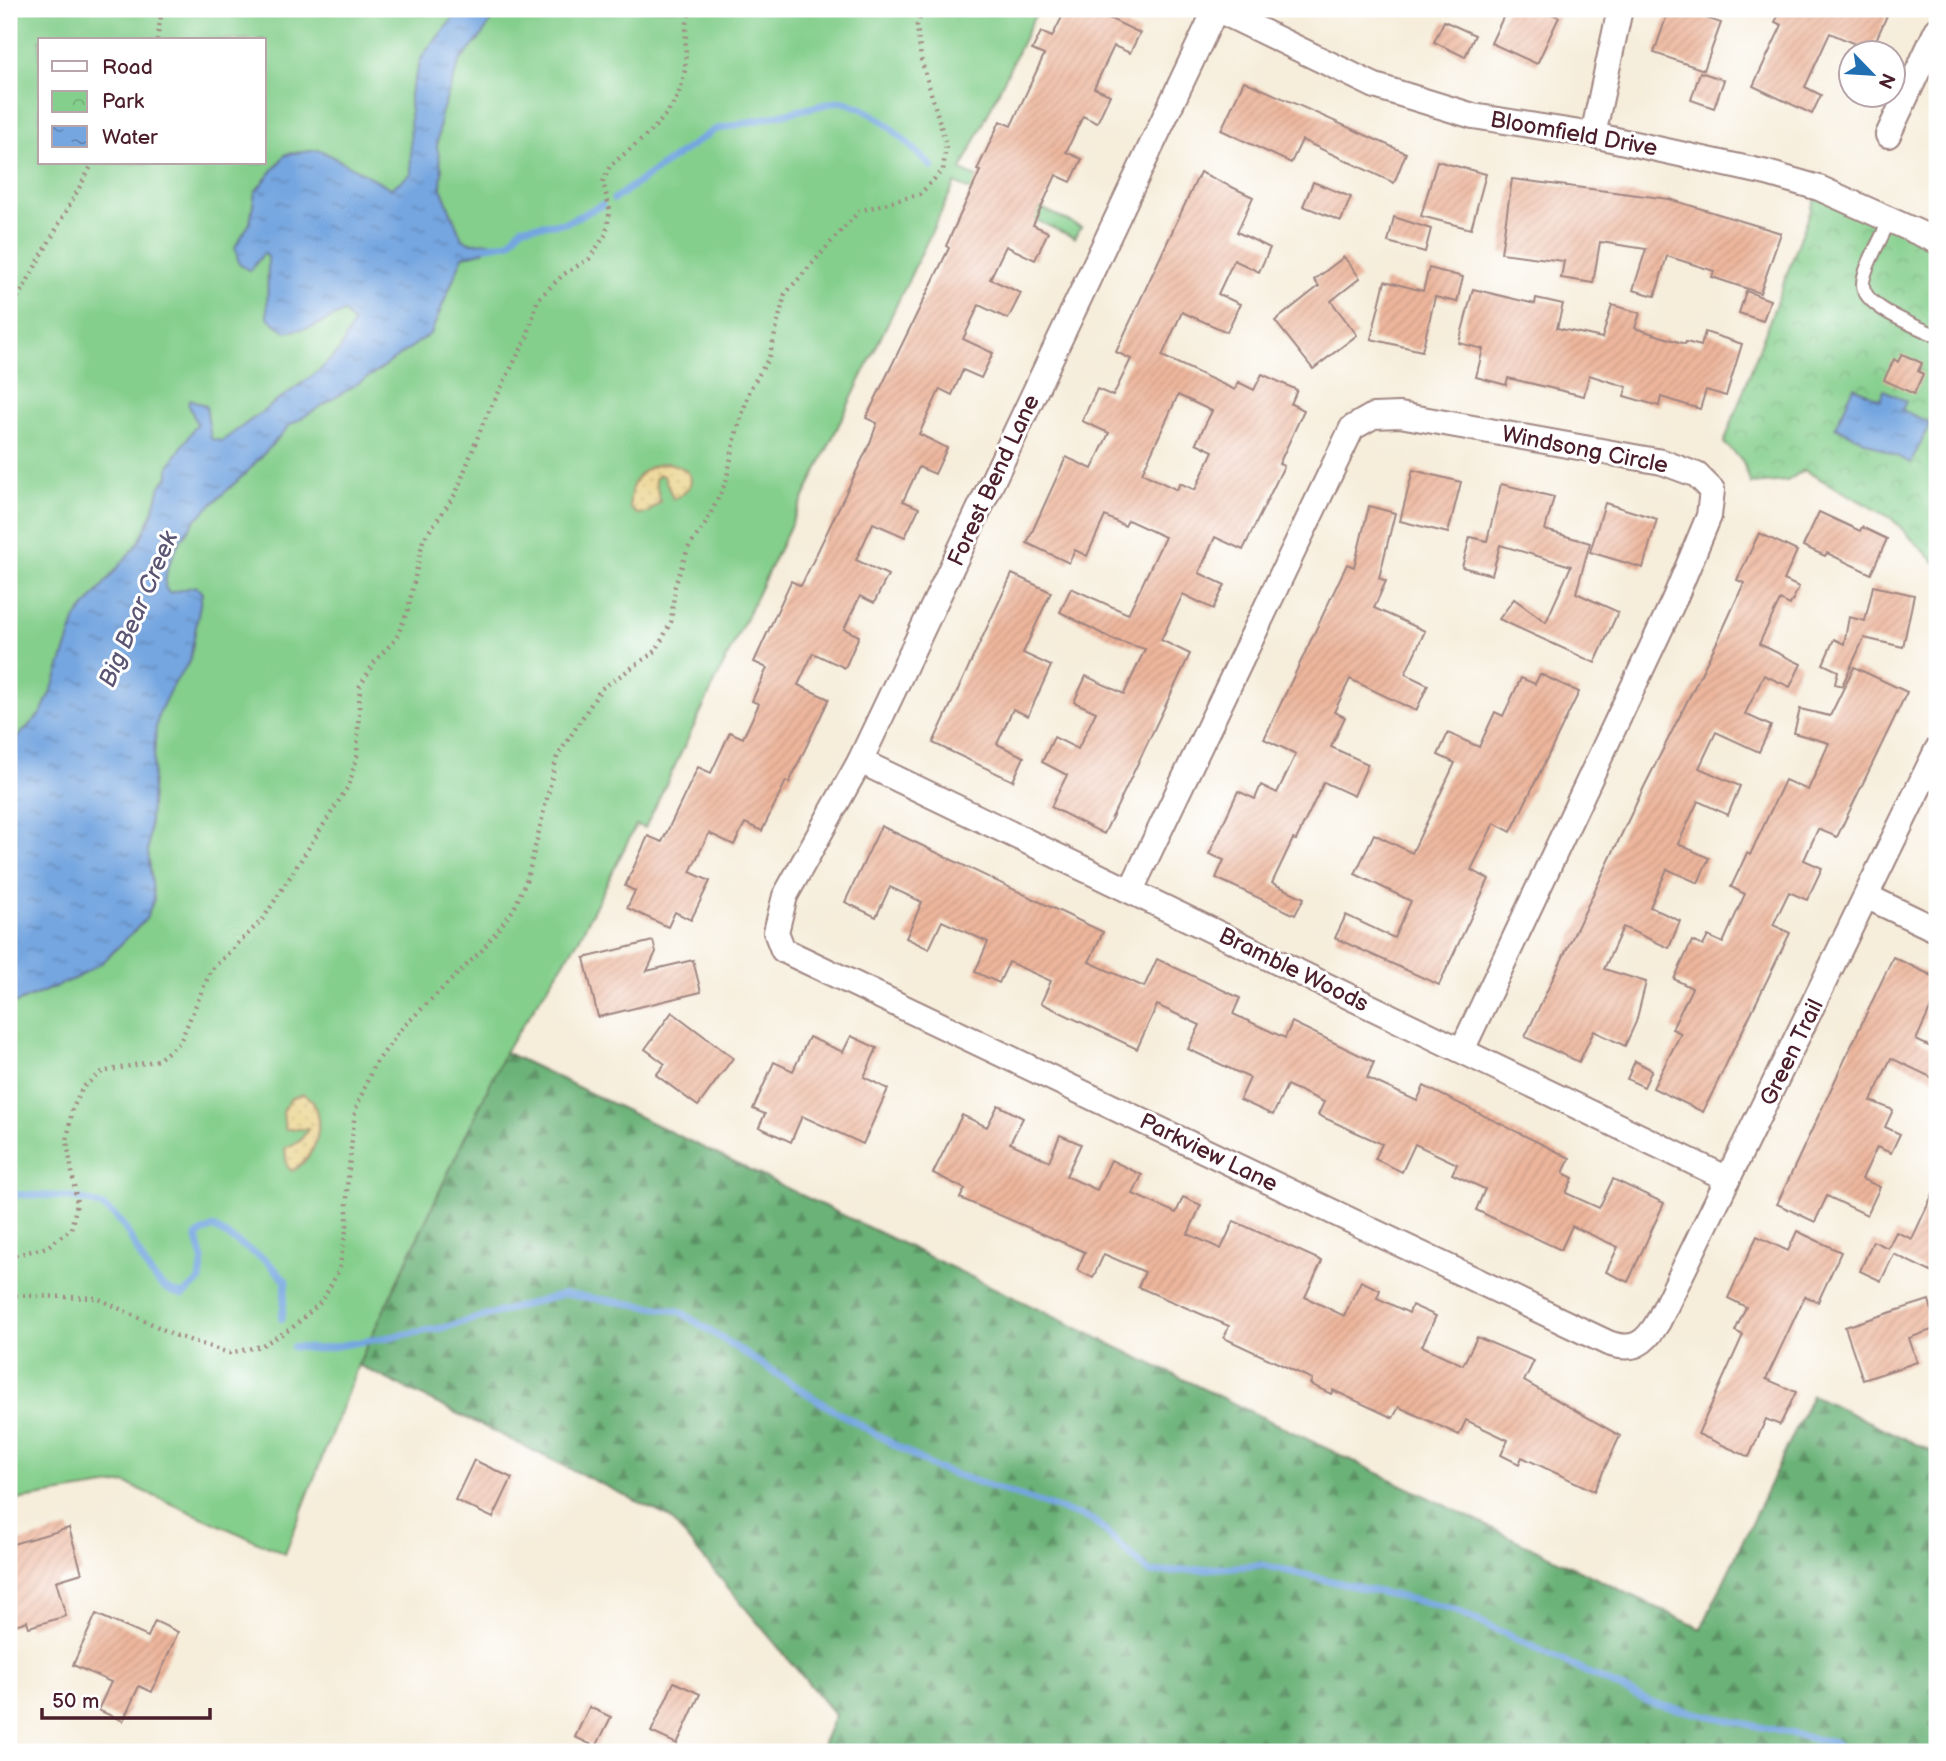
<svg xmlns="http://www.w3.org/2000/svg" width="1946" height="1761" font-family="'Balsamiq Sans',sans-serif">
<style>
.grass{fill:#84cf8c;stroke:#67775c;stroke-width:2;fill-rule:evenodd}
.forest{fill:url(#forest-firs);stroke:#5a6852;stroke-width:2}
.sand{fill:url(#sand-dots);stroke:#9c7c64;stroke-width:2}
.park{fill:url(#park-crowns);stroke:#67775c;stroke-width:2}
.water{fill:url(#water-ripples);stroke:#606286;stroke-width:2}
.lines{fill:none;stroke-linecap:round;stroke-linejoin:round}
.stream{stroke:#75a6e0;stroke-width:7}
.building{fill:url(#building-hatch);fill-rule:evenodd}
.service-casing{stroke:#a08682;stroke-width:16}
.minor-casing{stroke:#a08682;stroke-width:28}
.path{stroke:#a08682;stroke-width:4.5;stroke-dasharray:2 5;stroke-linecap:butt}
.service{stroke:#fff;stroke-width:12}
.minor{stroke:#fff;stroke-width:24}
.labels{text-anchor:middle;stroke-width:6;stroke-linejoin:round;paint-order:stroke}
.street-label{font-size:23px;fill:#4a1f2b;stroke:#fff}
.water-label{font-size:24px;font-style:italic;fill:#5b5573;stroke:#fff}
</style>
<defs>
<pattern id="forest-firs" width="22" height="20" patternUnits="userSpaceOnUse" patternTransform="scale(1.75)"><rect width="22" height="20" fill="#6bb278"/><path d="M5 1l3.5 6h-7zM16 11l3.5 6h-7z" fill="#5a9063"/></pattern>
<pattern id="sand-dots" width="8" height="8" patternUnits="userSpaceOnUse" patternTransform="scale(1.75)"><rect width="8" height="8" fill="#eeda9e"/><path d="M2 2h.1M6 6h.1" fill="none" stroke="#cebb88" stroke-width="1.8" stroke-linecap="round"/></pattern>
<pattern id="park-crowns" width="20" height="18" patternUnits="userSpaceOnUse" patternTransform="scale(1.75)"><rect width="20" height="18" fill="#84cf8c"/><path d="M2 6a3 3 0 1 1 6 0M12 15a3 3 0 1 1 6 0" fill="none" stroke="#74b179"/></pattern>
<pattern id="water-ripples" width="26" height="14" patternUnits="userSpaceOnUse" patternTransform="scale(1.75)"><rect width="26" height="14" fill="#75a6e0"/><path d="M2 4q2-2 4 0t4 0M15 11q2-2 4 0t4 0" fill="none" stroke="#6287b6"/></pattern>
<pattern id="building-hatch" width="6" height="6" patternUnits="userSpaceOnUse" patternTransform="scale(1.75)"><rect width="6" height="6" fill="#edb69c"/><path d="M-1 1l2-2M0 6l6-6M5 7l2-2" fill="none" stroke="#cd9c87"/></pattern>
</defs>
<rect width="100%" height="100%" fill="#fff"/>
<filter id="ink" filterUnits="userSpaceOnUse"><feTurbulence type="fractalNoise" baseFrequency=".0143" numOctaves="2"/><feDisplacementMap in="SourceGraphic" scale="14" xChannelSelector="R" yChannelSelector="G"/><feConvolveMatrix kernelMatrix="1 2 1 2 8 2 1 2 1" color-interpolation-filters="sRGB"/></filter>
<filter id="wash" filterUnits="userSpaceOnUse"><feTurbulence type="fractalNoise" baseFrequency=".00686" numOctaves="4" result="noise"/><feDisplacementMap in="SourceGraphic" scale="28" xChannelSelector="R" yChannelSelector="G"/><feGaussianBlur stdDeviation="1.57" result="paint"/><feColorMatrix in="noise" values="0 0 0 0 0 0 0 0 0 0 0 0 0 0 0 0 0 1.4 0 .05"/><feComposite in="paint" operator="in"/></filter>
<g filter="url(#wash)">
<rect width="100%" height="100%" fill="#f6edda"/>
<path class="grass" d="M9,9H1038L961,170L1081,227L1075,238L955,183L645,828L636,825L579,939L505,1052L358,1365L285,1554L125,1483L9,1501ZM40,40H264V163H40Z"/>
<polygon class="forest" points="505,1052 1701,1629 1812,1395 1937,1454 1937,1752 819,1752 835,1715 669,1517 358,1365"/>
<g class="sand">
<path d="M667,463C695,468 700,488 673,499L664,476L659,475L655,479L660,502L647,513L637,514L630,508C628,482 641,466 667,463Z"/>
<path d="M303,1094L312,1100C325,1127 317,1155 292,1171L287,1166L285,1148L300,1141L308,1129H285L283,1112L291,1098Z"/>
</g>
<polygon class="park" points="1819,188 1937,241 1937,564 1891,518 1804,470 1787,481 1751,484 1742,460 1724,443"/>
<g class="water">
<path d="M461,9H498L481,37L460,61L441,114L437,147L442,170L441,188L462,239L472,243L489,242C485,255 474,253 463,256L431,333L378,371L289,426L248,471L196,519L178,544L167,569L165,587L169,593L196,586L202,593L190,661L171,688L159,713L156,727L148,852L154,899L146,919L103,962L74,979L9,1006V746L41,713L55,682L76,618L139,542L153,512L160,486L169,476V466L197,424L188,403L190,399L206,406L211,439L222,441L320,370L340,350L353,323L344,312L313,327L286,332L267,317L268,257L264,253L250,271L239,264L235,247L250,223L255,192L286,154L320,150L391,188L411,174L410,94L422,56Z"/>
<polygon points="1854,387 1880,399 1884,390 1906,401 1902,410 1930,423 1911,463 1835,427"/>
</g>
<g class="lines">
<g class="stream">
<path d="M614,199L714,130L840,101C879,109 904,141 932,167"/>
<polyline points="480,247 509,243 522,227 565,223 602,205"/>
<path d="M9,1194C36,1196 70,1194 96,1204C141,1220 134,1286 183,1295L200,1280L203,1259L196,1236L213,1227L267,1261L286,1281L282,1319"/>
<polyline points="293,1347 319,1349 442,1328 564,1294 679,1311 825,1405 935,1468 1093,1520 1150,1573 1262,1565 1453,1609 1654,1704 1835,1743 1847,1752"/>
</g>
</g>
<g id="blocks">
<g class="building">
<polygon points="1066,9 1090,9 1140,33 1130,53 1114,46 1094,88 1110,95 1097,123 1083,116 1066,152 1082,159 1071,182 1056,175 1033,225 1048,232 1035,260 1006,246 990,279 1021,293 1008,319 979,305 963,339 993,353 981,378 963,370 952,395 940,389 919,434 947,448 935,474 919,467 903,501 919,508 905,537 873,523 856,560 888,575 874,603 860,596 844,629 859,636 845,668 813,653 798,685 829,699 789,783 786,781 762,831 745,823 734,845 709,833 690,872 710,881 691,920 675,912 668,927 627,908 635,891 625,886 648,836 662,842 698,767 711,773 730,732 743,738 759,704 752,701 767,668 754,662 791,581 801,586 870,443 877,423 866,418 949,248 946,246 980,171 977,170 1000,121 1011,126 1044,55 1032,50 1041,32 1052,37"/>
<polygon points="1507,9 1541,9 1559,17 1537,64 1491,43"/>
<polygon points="1669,9 1680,9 1721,23 1704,70 1654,53"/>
<polygon points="1782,9 1890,9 1871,51 1830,33 1805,87 1821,95 1812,114 1753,86 1782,25 1775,22"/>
<polygon points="1444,21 1475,35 1465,57 1434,42"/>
<polygon points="1700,72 1724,80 1714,108 1691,100"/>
<polygon points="1244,81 1406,153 1394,183 1302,140 1291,163 1221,130"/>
<polygon points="1437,161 1486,174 1471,229 1421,216"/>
<path d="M1200,172L1253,197L1237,232L1270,248L1259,272L1234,260L1218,294L1240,304L1227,332L1182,312L1162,356L1235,390L1238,382L1254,390L1262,374L1297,390L1291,404L1304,410L1279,464L1284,466L1243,550L1215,537L1199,573L1225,585L1213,609L1183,594L1161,640L1190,654L1104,834L1051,807L1067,775L1042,762L1054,737L1078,749L1096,712L1074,702L1086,676L1124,694L1145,649L1112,639L1060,612L1071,588L1128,614L1165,537L1128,520L1125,526L1105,516L1087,556L1075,550L1069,563L1027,543L1066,457L1092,469L1109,433L1082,421L1097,389L1113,396L1131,359L1116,352ZM1178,395L1212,411L1196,443L1213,451L1195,490L1180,483L1177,490L1142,473Z"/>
<polygon points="1512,179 1669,199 1781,233 1760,293 1712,277 1714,271 1667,256 1655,296 1633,290 1646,249 1600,242 1593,283 1561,278 1564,261 1501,253"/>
<polygon points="1313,182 1351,197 1341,221 1303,206"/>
<polygon points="1394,217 1431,229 1425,252 1388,242"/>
<polygon points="1344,257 1360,278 1331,301 1357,335 1313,369 1275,321 1319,286 1314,280"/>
<polygon points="1429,268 1463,277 1457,302 1435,297 1422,351 1371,339 1385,281 1423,291"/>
<polygon points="1473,289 1535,304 1536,298 1563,304 1557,328 1602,338 1612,305 1640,313 1635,328 1685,344 1686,342 1701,346 1705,332 1742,344 1726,396 1706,390 1700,409 1661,397 1659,406 1624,396 1627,387 1589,375 1584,396 1508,378 1506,385 1476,377 1483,349 1459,343"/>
<polygon points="1746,291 1770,300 1763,321 1739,313"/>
<polygon points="1902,354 1922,363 1918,371 1923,374 1914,394 1884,380 1894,359 1898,362"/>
<polygon points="1413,470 1461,482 1448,533 1400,521"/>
<polygon points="1501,484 1554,497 1545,530 1590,543 1576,593 1618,612 1595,663 1499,619 1514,599 1546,622 1571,566 1500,545 1492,575 1462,567 1470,537 1487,541"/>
<polygon points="1605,503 1657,519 1643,568 1590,552"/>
<polygon points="1369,506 1395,513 1379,578 1386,581 1374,608 1425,631 1405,674 1428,685 1416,711 1350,679 1334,712 1345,717 1331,747 1368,764 1354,796 1324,782 1296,840 1293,839 1272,883 1304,898 1295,915 1216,878 1224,860 1209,854 1238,791 1255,799 1261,785 1277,793 1296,754 1264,739 1347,564 1354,567"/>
<polygon points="1819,512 1860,531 1862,527 1887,539 1871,574 1827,553 1825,556 1803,546"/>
<polygon points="1759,533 1797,551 1784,580 1799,587 1790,605 1780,600 1759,644 1801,664 1790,687 1764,675 1745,714 1771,726 1759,752 1716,732 1699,768 1740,786 1728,815 1698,801 1678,844 1709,858 1698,883 1667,869 1650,907 1680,921 1669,948 1623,927 1604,969 1646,982 1636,1022 1625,1046 1594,1031 1579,1062 1525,1037 1645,785 1718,640 1744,583 1737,580"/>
<polygon points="1012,574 1051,592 1023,653 1051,666 1028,716 1013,709 997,744 1024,757 1013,781 933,743"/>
<polygon points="1873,586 1914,595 1903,647 1864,638 1842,686 1835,684 1838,671 1823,664 1834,639 1844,644 1849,617 1865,621"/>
<polygon points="1854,667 1907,692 1837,837 1818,829 1804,860 1822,868 1807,900 1789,892 1773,925 1790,933 1703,1112 1653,1088 1681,1033 1672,1029 1692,988 1674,979 1692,941 1703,946 1708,936 1723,943 1745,894 1731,887 1747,853 1750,855 1785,780 1808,790 1829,743 1794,733 1800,709 1830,716"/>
<polygon points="1540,674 1579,692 1511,832 1494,823 1471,870 1489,879 1439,985 1335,938 1346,915 1394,938 1411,901 1355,874 1374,834 1412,853 1455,763 1438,755 1448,733 1479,747 1495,712 1503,716 1521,678 1535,684"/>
<polygon points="881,826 1103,932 1089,962 1144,987 1157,959 1240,998 1233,1014 1285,1038 1292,1022 1374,1062 1367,1078 1417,1101 1424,1086 1570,1158 1563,1173 1573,1178 1566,1193 1599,1208 1613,1179 1664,1203 1628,1282 1606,1272 1618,1247 1572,1226 1561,1250 1476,1210 1485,1189 1452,1174 1457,1164 1415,1144 1402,1172 1375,1159 1382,1144 1318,1115 1324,1102 1287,1085 1273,1115 1240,1100 1250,1078 1188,1049 1200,1025 1157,1005 1137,1049 1041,1003 1051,981 1009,962 999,983 975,972 988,942 942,921 929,949 906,938 922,902 890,887 876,917 845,902"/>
<polygon points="653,941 656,952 647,971 693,960 701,992 598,1017 584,958"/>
<polygon points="1893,957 1937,978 1937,994 1916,1040 1937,1050 1937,1080 1891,1058 1871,1101 1893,1110 1885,1127 1900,1134 1891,1153 1877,1147 1862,1179 1880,1187 1867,1215 1827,1196 1815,1222 1777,1204"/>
<polygon points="672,1012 733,1058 698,1106 656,1075 665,1064 645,1049"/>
<polygon points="851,1036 877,1048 864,1077 888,1089 863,1144 802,1116 791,1142 759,1127 765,1114 753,1109 774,1062 793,1071 809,1037 843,1052"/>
<polygon points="1635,1061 1652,1070 1644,1087 1627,1079"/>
<polygon points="998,1105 1023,1118 1010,1143 1049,1161 1060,1135 1081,1144 1066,1176 1097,1190 1111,1160 1142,1175 1133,1194 1176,1213 1183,1197 1201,1205 1188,1234 1221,1249 1234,1221 1322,1261 1305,1297 1344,1316 1361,1281 1380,1290 1377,1298 1409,1313 1412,1305 1436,1316 1422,1346 1463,1365 1477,1337 1534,1361 1524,1381 1620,1436 1594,1491 1522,1457 1519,1464 1501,1455 1508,1440 1466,1420 1459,1435 1399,1407 1393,1418 1333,1390 1331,1394 1310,1384 1312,1379 1224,1338 1229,1326 1138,1287 1145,1272 1104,1254 1093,1278 1077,1270 1085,1252 960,1198 965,1189 933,1173 962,1115 987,1127"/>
<polygon points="1937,1185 1937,1275 1894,1254 1881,1281 1860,1271 1873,1241 1888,1248 1896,1232 1912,1239"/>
<polygon points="1797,1231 1841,1252 1818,1302 1805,1296 1766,1379 1796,1392 1780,1425 1766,1419 1749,1457 1698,1434 1743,1335 1735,1331 1746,1307 1728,1298 1757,1236 1788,1251"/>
<polygon points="1929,1300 1937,1328 1909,1338 1917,1362 1863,1380 1845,1327"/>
<polygon points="474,1460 512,1478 493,1518 455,1500"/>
<polygon points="69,1528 82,1573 56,1581 66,1616 29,1627 27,1621 9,1627 9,1545"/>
<polygon points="96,1614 148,1637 155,1621 178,1632 152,1692 139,1686 123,1721 98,1710 111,1682 73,1665"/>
<polygon points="674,1682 700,1694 677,1744 651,1732"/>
<polygon points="589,1707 611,1717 596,1747 575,1737"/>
</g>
</g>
</g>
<g filter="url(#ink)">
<use href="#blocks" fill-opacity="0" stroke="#a08682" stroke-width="2"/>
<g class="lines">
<defs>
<path id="service" d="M1890,219C1884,234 1862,270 1863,285C1864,308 1919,327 1937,336"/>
<g id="minor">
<path d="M1216,9L860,761L785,896L776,932L783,950L1608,1343C1633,1352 1645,1344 1658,1322L1937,750"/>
<polyline points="1216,9 1375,86 1473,116 1593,135 1767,173 1819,188 1937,241"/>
<polyline points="1593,135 1620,9"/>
<polyline points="1888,135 1937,30"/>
<polyline points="860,761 1728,1179"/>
<polyline points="1131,890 1352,428 1373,416 1400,415 1662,462 1697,475 1712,490 1709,516 1674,600 1462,1050"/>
<polyline points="1868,897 1937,930"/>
</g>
</defs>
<use href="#service" class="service-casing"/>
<use href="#minor" class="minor-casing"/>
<g class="path">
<polyline points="20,9 37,9"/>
<polyline points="157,40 162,9"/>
<polyline points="9,309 20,294 93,163"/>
<path d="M9,1257L47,1247L71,1229L77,1204L67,1141L72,1110L83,1087L102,1072L158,1060L180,1042L211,970L263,919L349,785L357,756L360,686L375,661L396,639L408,610L423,540L456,493L483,423L527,337L538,299L564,274L589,259L606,234L610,210L603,182L610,166C642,138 681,114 685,68C687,47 683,28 691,9"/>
<polyline points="9,1295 97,1298 177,1336 229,1353 261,1346 292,1328 322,1301 339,1270 347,1225 347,1187 355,1111 373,1067 403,1027 482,950 514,909 528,876 557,757 601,689 656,651 671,622 675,586 688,548 706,523 726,482 736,434 750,389 769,358 785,294 859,211 920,194 943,170 946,144 921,59 917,25 923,9"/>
</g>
<use href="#service" class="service"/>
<use href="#minor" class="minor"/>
</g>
</g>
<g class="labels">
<g class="street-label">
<text transform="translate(1574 133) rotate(10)" y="8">Bloomfield Drive</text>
<text transform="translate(1585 449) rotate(11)" y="8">Windsong Circle</text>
<text transform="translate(993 480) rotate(-65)" y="8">Forest Bend Lane</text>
<text transform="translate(1294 969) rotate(26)" y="8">Bramble Woods</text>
<text transform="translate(1791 1052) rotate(-64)" y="8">Green Trail</text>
<text transform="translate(1209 1152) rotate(26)" y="8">Parkview Lane</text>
</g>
<g class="water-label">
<text transform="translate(138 609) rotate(-67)" y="8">Big Bear Creek</text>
</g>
</g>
<rect width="1946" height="1761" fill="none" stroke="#fff" stroke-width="35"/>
<rect x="38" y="38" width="228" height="126" fill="#ffffff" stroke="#b7a5aa" stroke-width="2"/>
<rect x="52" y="61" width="35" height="10" fill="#ffffff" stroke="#b7a5aa" stroke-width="2"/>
<text x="102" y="74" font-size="21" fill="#4a1f2b">Road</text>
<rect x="52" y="91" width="35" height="21" fill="url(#park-crowns)" stroke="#b7a5aa" stroke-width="2"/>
<text x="102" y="108" font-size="21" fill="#4a1f2b">Park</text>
<rect x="52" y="126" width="35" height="21" fill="url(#water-ripples)" stroke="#b7a5aa" stroke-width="2"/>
<text x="102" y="144" font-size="21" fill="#4a1f2b">Water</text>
<g transform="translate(1872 74) rotate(115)"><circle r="33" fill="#ffffff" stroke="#b7a5aa" stroke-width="2"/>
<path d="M0-5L12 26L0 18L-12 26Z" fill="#1f6fb2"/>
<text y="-10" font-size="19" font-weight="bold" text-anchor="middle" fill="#4a1f2b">N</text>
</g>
<path d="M42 1708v10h168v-10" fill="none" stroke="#4a1f2b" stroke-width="3.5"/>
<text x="52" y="1708" font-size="21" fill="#4a1f2b" stroke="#ffffff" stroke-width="5" paint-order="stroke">50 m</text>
</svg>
